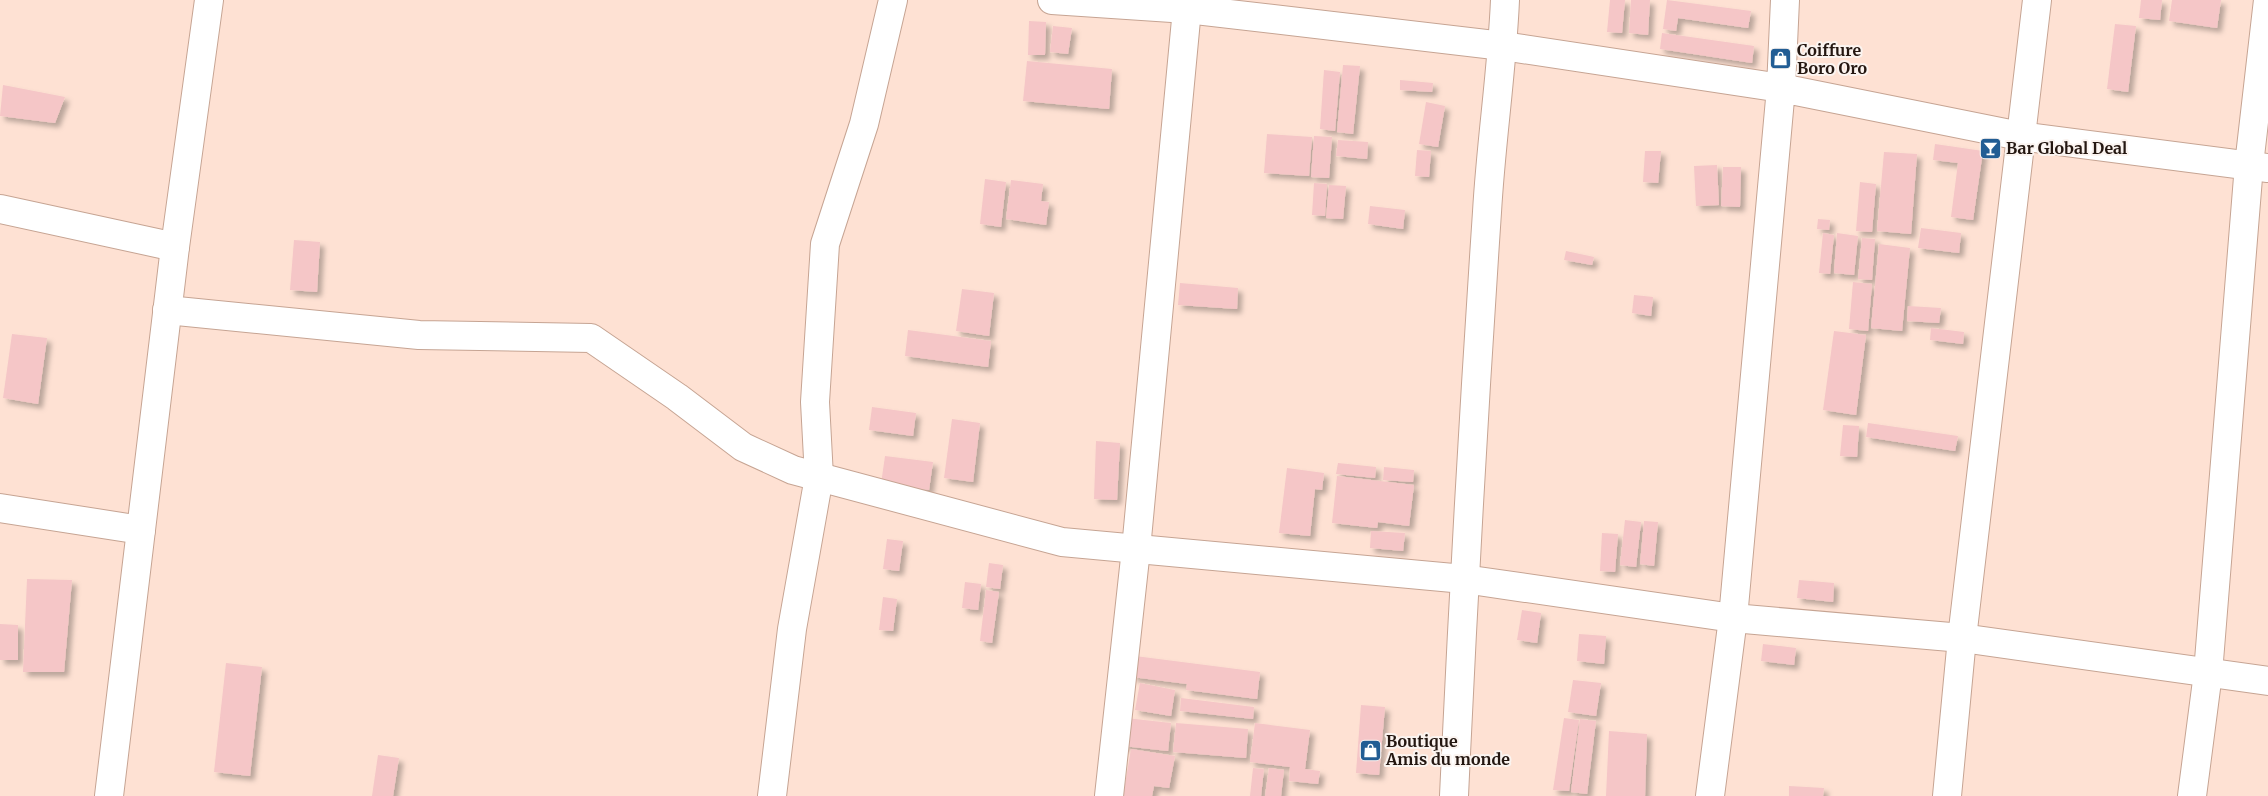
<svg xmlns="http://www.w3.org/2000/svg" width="2268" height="796" font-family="Merriweather,serif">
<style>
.building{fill:#f5c6c7;filter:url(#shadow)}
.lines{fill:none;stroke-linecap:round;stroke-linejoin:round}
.minor-casing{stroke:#c6a493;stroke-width:30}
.minor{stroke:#fff;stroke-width:28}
.labels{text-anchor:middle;stroke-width:4;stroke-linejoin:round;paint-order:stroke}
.poi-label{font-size:16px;font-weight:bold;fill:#241711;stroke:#fbf4f0;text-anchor:start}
</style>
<defs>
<filter id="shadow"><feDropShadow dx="4.5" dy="4.5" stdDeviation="2.5" flood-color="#0004"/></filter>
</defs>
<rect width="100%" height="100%" fill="#fee1d3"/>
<g class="building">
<polygon points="1610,0 1625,0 1622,33 1607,32"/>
<polygon points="1631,0 1650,0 1648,35 1629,33"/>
<polygon points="1667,0 1751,11 1748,28 1678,18 1676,31 1663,29"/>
<polygon points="2141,0 2162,0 2160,20 2139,18"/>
<polygon points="2172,0 2221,0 2217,28 2169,21"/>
<polygon points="1029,21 1046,22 1045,55 1028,55"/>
<polygon points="2115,24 2136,26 2128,92 2107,89"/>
<polygon points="1053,26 1072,28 1068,54 1050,52"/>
<polygon points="1662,33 1754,46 1752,63 1660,49"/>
<polygon points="1027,61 1112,69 1109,109 1023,101"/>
<polygon points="1343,65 1360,66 1353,134 1337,132"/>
<polygon points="1324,70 1340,72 1335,131 1320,129"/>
<polygon points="1400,80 1433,83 1432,92 1400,90"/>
<polygon points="3,85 65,97 55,123 0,116"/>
<polygon points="1426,102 1445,106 1438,147 1419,144"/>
<polygon points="1267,134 1312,137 1309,176 1264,173"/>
<polygon points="1314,136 1332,137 1329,178 1311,177"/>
<polygon points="1338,140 1368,142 1367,159 1336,156"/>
<polygon points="1935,144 1983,151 1973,220 1951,217 1958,163 1933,160"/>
<polygon points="1417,150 1431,151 1429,177 1415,176"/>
<polygon points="1645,151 1661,151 1658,183 1643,182"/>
<polygon points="1884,152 1917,154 1911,234 1877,231"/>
<polygon points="1717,165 1719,205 1696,206 1694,166"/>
<polygon points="1723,167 1741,167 1740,207 1721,206"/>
<polygon points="985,179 1006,182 1001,227 980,224"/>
<polygon points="1011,180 1043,184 1041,201 1049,202 1046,225 1006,219"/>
<polygon points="1860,182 1876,184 1872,232 1856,231"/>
<polygon points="1314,183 1327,184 1325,216 1312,215"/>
<polygon points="1329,185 1346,186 1343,219 1326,218"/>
<polygon points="1370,206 1405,210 1403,229 1368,224"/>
<polygon points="1818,219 1830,220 1829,230 1817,229"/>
<polygon points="1921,228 1961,233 1959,253 1918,248"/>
<polygon points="1823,233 1834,235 1830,274 1819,273"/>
<polygon points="1837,233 1858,236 1854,275 1834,273"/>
<polygon points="1862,238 1875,239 1872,280 1858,279"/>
<polygon points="294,240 320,242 317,292 290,290"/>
<polygon points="1879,244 1910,248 1902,331 1871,328"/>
<polygon points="1566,251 1594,257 1592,265 1564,260"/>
<polygon points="1853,282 1872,284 1868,331 1849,329"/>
<polygon points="1180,283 1238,288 1237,309 1178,305"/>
<polygon points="962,289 994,293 989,336 956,331"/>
<polygon points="1634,295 1653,297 1651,316 1632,313"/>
<polygon points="1908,306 1941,308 1939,323 1907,321"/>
<polygon points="1931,328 1964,332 1963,344 1930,340"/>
<polygon points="908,330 991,341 988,367 905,356"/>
<polygon points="1834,331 1866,335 1856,415 1823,410"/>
<polygon points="12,334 47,338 38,404 3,398"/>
<polygon points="872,407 916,413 913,436 869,430"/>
<polygon points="952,419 980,423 973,482 944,478"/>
<polygon points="1868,423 1958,436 1955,451 1866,437"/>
<polygon points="1843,425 1859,426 1857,457 1840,456"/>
<polygon points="1096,441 1120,443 1117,500 1094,499"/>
<polygon points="885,456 933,462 929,490 881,484"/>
<polygon points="1338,463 1376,467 1375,478 1336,474"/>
<polygon points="1384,467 1414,470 1413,482 1383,480"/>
<polygon points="1287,468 1324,473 1322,490 1315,489 1310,536 1279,533"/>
<polygon points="1337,476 1414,485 1409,526 1378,522 1377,528 1332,523"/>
<polygon points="1625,520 1641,522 1636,567 1620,565"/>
<polygon points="1644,521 1658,522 1654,566 1640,564"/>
<polygon points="1371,531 1405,533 1403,551 1370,548"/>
<polygon points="1602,533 1618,534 1615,572 1600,571"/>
<polygon points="887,539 903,541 899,571 883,569"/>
<polygon points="989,563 1003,565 1000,589 986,587"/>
<polygon points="27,579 72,580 64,672 23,672"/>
<polygon points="1799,580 1834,583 1833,602 1797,598"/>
<polygon points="965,582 981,584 978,610 962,608"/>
<polygon points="986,590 999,592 992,643 980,641"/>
<polygon points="883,597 897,599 893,631 879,630"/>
<polygon points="1522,610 1541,613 1537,643 1517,640"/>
<polygon points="0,624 18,625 18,660 0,660"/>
<polygon points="1579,634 1606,636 1604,664 1577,661"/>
<polygon points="1763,644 1796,648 1794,665 1761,661"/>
<polygon points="1135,656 1260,672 1257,699 1186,690 1187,684 1132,677"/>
<polygon points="226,663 262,667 250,776 214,772"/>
<polygon points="1573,680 1601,683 1596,716 1568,712"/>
<polygon points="1140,683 1175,690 1171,716 1135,710"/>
<polygon points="1181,698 1254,707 1253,719 1180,711"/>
<polygon points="1361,705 1385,707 1379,775 1356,773"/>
<polygon points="1126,718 1171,723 1168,751 1123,746"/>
<polygon points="1564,718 1579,720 1569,791 1553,790"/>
<polygon points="1580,719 1596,721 1587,794 1571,792"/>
<polygon points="1176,723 1248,729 1246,758 1173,752"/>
<polygon points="1255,723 1310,730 1305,769 1320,771 1318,784 1289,781 1290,767 1250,762"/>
<polygon points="1609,731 1647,734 1645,796 1606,796"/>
<polygon points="1131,749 1175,756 1169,788 1154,786 1152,796 1123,796"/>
<polygon points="378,755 399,758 393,796 372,796"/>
<polygon points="1253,768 1264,769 1261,796 1250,796"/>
<polygon points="1269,768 1284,770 1281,796 1265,796"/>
<polygon points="1789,786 1824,788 1823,796 1789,796"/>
</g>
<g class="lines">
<defs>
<g id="minor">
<polyline points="1052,0 1187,9 1503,46 1781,88 1785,0"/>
<polyline points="0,209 175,247"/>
<polyline points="167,310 419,335 591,338 677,397 743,447 793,470 1062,542 1464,579 1733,618 1962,638 2268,681"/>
<polyline points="0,508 141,530"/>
<polyline points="109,796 175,247 209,0"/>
<polyline points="772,796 792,629 819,477 815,402 825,244 864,124 893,0"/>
<polyline points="1109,796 1136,549 1187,9"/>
<path d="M1454,796C1463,601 1474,406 1487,212C1491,141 1502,71 1505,0"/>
<polyline points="1710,796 1733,618 1781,88 2020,136 2268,168"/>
<polyline points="1947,796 1962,638 2037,0"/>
<polyline points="2192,796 2208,673 2249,165 2268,0"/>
</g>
</defs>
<use href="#minor" class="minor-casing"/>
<use href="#minor" class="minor"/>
</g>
<defs>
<symbol id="shop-square" viewBox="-11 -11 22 22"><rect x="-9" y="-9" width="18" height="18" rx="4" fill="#225d94" stroke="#fbf4f0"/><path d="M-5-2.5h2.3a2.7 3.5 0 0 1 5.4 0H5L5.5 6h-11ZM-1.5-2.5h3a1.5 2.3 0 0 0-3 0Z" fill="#fff"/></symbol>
<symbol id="bar-square" viewBox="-11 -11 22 22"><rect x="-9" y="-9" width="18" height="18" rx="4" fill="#225d94" stroke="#fbf4f0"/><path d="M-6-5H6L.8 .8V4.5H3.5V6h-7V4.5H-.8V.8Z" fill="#fff"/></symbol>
</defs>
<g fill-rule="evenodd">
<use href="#shop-square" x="1768" y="46" width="25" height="25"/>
<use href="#bar-square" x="1978" y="136" width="25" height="25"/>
<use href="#shop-square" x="1358" y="738" width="25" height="25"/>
</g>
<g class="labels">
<g class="poi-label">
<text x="1797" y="56">Coiffure<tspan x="1797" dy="18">Boro Oro</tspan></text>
<text x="2006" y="154">Bar Global Deal</text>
<text x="1386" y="747">Boutique<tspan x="1386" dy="18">Amis du monde</tspan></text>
</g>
</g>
</svg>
